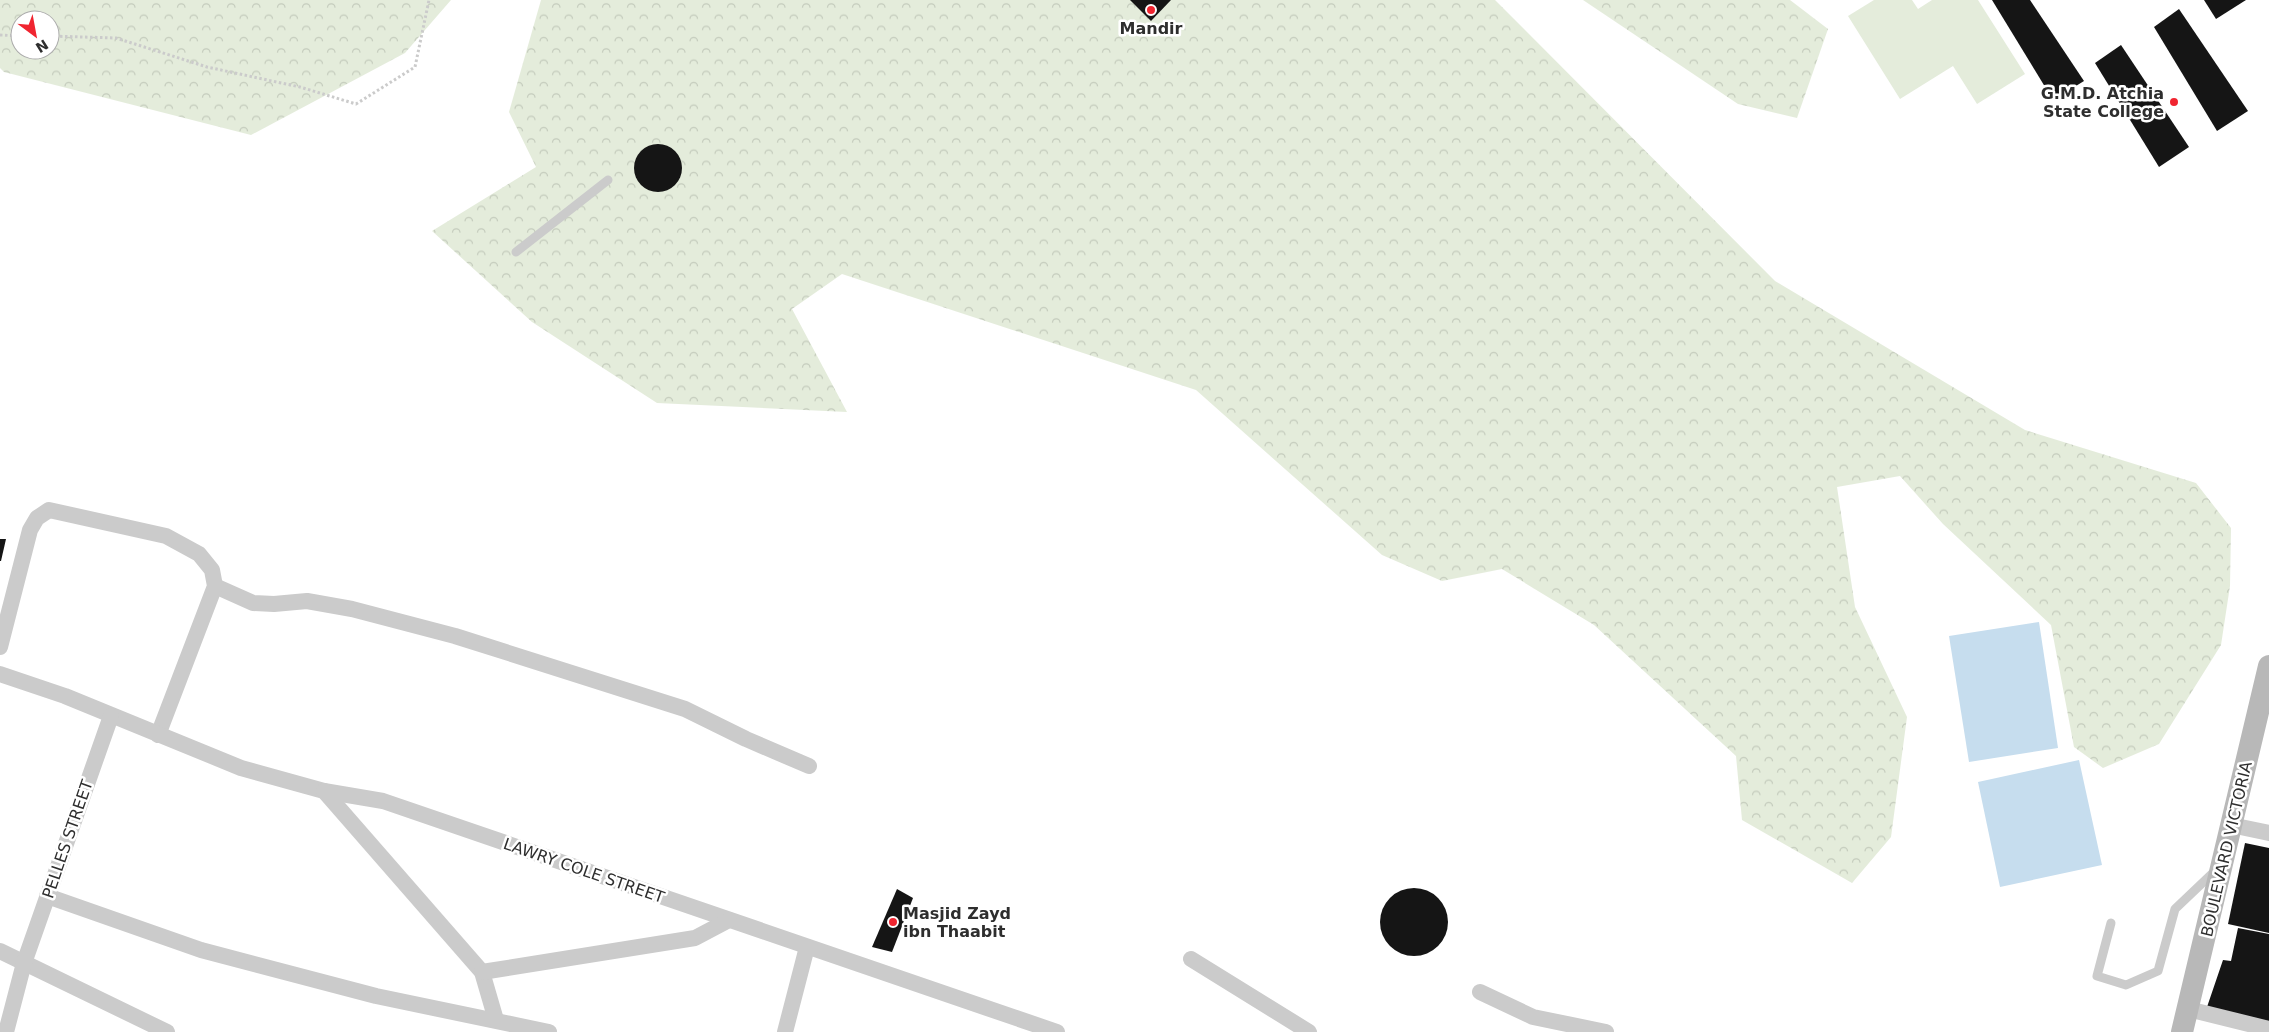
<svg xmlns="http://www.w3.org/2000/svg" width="2269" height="1032" font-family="'DejaVu Sans',sans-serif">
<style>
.forest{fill:url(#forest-crowns);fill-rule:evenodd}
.park{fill:#e4ecdb}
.water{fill:#c6ddee}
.building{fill:#151515}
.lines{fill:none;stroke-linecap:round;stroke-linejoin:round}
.path{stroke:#cbcbcb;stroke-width:3;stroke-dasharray:2.5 2.5;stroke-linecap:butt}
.lane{stroke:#cbcbcb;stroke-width:9}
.street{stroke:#cbcbcb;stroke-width:16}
.secondary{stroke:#b8b8b8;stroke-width:22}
.poi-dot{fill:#f02530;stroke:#fff;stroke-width:2}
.labels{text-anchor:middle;stroke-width:5;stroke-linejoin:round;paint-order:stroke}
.poi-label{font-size:16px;font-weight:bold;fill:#2e2e2e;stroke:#fff}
.street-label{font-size:16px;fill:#2e2e2e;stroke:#fff}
</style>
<defs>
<pattern id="forest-crowns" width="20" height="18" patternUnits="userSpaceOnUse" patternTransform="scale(1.25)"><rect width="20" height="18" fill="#e4ecdb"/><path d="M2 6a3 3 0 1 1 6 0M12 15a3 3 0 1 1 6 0" fill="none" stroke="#c4cbbc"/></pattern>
</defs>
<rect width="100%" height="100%" fill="#fff"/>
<g class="forest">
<path d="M0,0H451L405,53L251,135L4,72L0,68ZM20,20H50V50H20Z"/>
<polygon points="541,0 1495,0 1775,281 2025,430 2196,483 2231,528 2230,586 2221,645 2159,744 2103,768 2074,747 2051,625 1943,524 1900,476 1837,487 1855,607 1907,717 1891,837 1852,883 1742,820 1736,756 1594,625 1502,569 1442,581 1382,555 1196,390 842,274 792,309 847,412 657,403 532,322 432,231 536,167 509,112"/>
<polygon points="1583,0 1790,0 1828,29 1797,118 1738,104"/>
</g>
<polygon class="park" points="1874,0 1912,0 1918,9 1932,0 1978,0 2025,74 1977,104 1953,66 1900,99 1848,16"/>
<g class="water">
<polygon points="2039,622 2058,748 1969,762 1949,636"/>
<polygon points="2079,760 2102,865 2000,887 1978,782"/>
</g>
<g class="building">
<polygon points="1130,0 1171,0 1151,21"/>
<polygon points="1992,0 2030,0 2084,81 2053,100"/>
<polygon points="2204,0 2246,0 2216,19"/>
<polygon points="2179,9 2248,111 2217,131 2154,27"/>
<polygon points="2121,45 2189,147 2159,167 2095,63"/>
<circle cx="658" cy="168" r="24"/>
<polygon points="0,539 6,539 1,561 0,561"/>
<polygon points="2245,843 2269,848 2269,933 2228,924"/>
<circle cx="1414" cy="922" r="34"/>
<polygon points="897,889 913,898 892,952 872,947"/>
<polygon points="2238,928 2269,934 2269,1023 2207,1007 2223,960 2231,961"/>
</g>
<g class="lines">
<g class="path">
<polyline points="0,35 20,36"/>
<polyline points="50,36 116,38 207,67 300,87 356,104 415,67 429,0"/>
</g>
<g class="lane">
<polyline points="516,252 608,180"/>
<polyline points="2111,923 2097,976 2126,985 2158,971 2175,909 2216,870"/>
</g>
<g class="street">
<polyline points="215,586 253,603 274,604 307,601 352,609 455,636 685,709 746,739 809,766"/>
<polyline points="0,647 30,530 37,518 49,510 166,536 199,554 212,570 215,586 158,735"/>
<polyline points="0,674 65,696 241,768 324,791 383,801 1057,1032"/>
<polyline points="324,791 482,972 496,1020"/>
<polyline points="2231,825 2269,833"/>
<polyline points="47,896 201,950 376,996 549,1032"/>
<polyline points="0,951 167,1032"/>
<polyline points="1191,959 1309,1032"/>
<polyline points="482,972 695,938 729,920"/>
<polyline points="1480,992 1533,1017 1606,1032"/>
<polyline points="2188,1009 2269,1029"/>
<polyline points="6,1032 24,963 111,716"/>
<polyline points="785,1032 807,947"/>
</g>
<polyline class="secondary" points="2182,1032 2269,666"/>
</g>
<g class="poi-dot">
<circle cx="1151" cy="10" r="5"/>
<circle cx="2174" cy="102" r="5"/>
<circle cx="893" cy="922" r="5"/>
</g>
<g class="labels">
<g class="poi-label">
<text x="1151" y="34">Mandir</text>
<text x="2164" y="99" text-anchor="end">G.M.D. Atchia<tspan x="2164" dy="18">State College</tspan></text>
<text x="903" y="919" text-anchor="start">Masjid Zayd<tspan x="903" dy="18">ibn Thaabit</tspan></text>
</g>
<g class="street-label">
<text transform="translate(67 839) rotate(-71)" y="6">PELLES STREET</text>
<text transform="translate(2226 849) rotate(-77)" y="6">BOULEVARD VICTORIA</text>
<text transform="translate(584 870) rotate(19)" y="6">LAWRY COLE STREET</text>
</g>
</g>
<g transform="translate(35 35) rotate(148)"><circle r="24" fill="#ffffff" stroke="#ababab"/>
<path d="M0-4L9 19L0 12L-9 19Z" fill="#f02530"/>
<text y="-8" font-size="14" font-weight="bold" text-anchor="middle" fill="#2e2e2e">N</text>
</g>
</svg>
